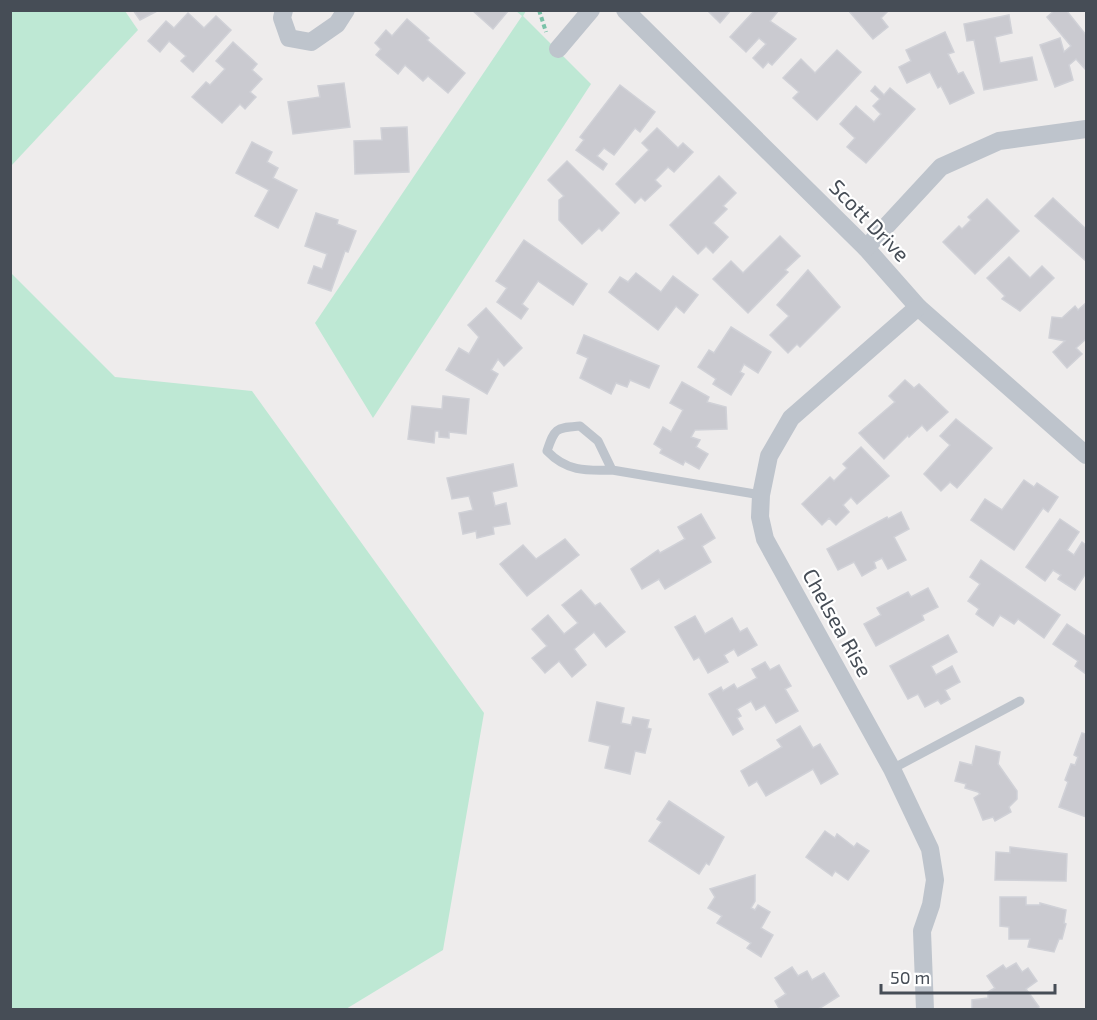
<svg xmlns="http://www.w3.org/2000/svg" width="1097" height="1020" font-family="'Exo 2',sans-serif">
<style>
.green{fill:#bee8d4}
.building{fill:#cacad0;stroke:#d0d1d7;stroke-width:1.5}
.lines{fill:none;stroke-linecap:round;stroke-linejoin:round}
.path{stroke:#7ac2a8;stroke-width:4;stroke-dasharray:4.5 3;stroke-linecap:butt}
.service{stroke:#bec4cc;stroke-width:9}
.minor{stroke:#bec4cc;stroke-width:18}
.labels{text-anchor:middle;stroke-width:4.5;stroke-linejoin:round;paint-order:stroke}
.street-label{font-size:21px;fill:#464d56;stroke:#fff}
</style>
<rect width="100%" height="100%" fill="#eeecec"/>
<g class="green">
<polygon points="11,10 125,11 138,30 11,166"/>
<polygon points="516,11 526,11 523,16 591,84 373,418 315,323 522,16"/>
<polygon points="11,273 115,377 252,391 484,713 443,950 346,1009 11,1009"/>
</g>
<g class="building">
<polygon points="133,10 159,10 140,20"/>
<polygon points="472,10 508,10 508,11 493,29"/>
<polygon points="707,10 731,10 720,23"/>
<polygon points="755,10 779,10 770,21 796,39 772,65 768,62 763,68 753,58 766,44 759,38 746,52 730,37"/>
<polygon points="848,10 889,10 881,18 888,27 873,39"/>
<polygon points="1055,10 1066,10 1086,35 1086,70 1076,59 1069,65 1073,80 1055,87 1040,45 1060,38 1064,52 1071,46 1047,17"/>
<polygon points="188,13 204,28 216,16 231,30 193,72 181,61 186,56 169,41 160,52 148,41 166,21 174,28"/>
<polygon points="1009,15 1012,33 995,37 1000,63 1032,57 1037,80 984,90 974,40 967,41 964,24"/>
<polygon points="407,19 429,38 427,40 465,73 448,93 428,76 423,81 405,65 398,74 376,55 381,49 375,43 386,30 392,36"/>
<polygon points="945,32 954,52 948,54 958,74 963,72 974,93 950,104 941,86 938,88 930,72 907,83 899,67 911,61 906,50"/>
<polygon points="233,42 257,64 252,70 262,79 250,92 256,97 245,109 240,104 222,123 192,97 206,82 210,85 225,69 216,61"/>
<polygon points="837,50 861,72 817,120 793,98 799,92 783,78 801,59 815,73"/>
<polygon points="344,83 350,127 293,134 288,102 320,97 318,86"/>
<polygon points="620,85 655,112 640,132 635,128 614,155 604,148 597,156 607,164 603,170 576,150 584,140 580,137"/>
<polygon points="875,86 884,95 890,88 915,109 866,163 847,147 855,138 840,124 856,106 874,122 881,114 873,106 880,99 871,91"/>
<polygon points="407,127 409,172 355,174 354,141 382,140 381,128"/>
<polygon points="657,128 678,148 683,143 693,152 674,172 668,167 655,180 661,186 645,201 641,197 635,203 616,184 649,150 642,143"/>
<polygon points="252,142 272,152 267,162 278,168 273,178 297,190 278,228 255,216 269,190 236,173"/>
<polygon points="567,161 619,213 602,231 599,228 582,244 559,220 559,200 564,196 548,180"/>
<polygon points="719,176 736,193 723,206 727,209 713,223 728,237 713,253 706,246 698,254 670,225"/>
<polygon points="1053,198 1086,229 1086,261 1035,216"/>
<polygon points="987,199 1019,231 975,274 943,242 959,226 962,229 971,220 968,217"/>
<polygon points="316,213 338,220 337,224 356,231 348,252 345,251 331,291 308,283 314,266 322,269 327,254 305,246"/>
<polygon points="780,236 800,256 785,270 788,272 748,313 713,279 731,261 743,273"/>
<polygon points="524,240 587,284 573,305 538,281 522,304 528,309 521,319 497,302 507,288 496,281"/>
<polygon points="1009,257 1030,278 1042,266 1054,278 1020,311 1002,299 1005,296 987,278"/>
<polygon points="808,270 840,307 800,347 797,344 788,353 770,335 789,316 777,305"/>
<polygon points="636,273 661,292 673,276 698,295 684,313 676,306 658,330 609,292 620,277 628,282"/>
<polygon points="1086,303 1086,339 1076,348 1082,354 1067,368 1053,352 1065,341 1049,338 1052,317 1062,318 1075,306 1078,310"/>
<polygon points="486,308 522,348 504,366 498,359 491,370 498,374 487,394 446,370 459,348 469,354 479,337 468,325"/>
<polygon points="731,327 771,352 758,373 744,364 740,372 744,374 731,395 713,384 716,379 698,367 709,350 714,353"/>
<polygon points="584,335 659,366 649,388 630,380 627,387 616,383 611,394 580,378 588,358 577,353"/>
<polygon points="905,380 914,388 919,384 948,412 927,431 922,425 909,437 908,435 884,459 859,433 895,402 889,396"/>
<polygon points="682,382 709,397 707,402 726,407 727,429 695,430 691,437 700,440 696,447 708,454 699,469 685,461 683,465 660,453 662,449 654,444 663,427 671,432 683,410 670,403"/>
<polygon points="443,396 469,399 466,434 449,432 449,438 439,437 439,431 435,431 434,443 408,439 412,406 442,409"/>
<polygon points="956,419 992,448 957,488 950,482 941,491 924,474 950,445 940,436"/>
<polygon points="861,447 889,476 857,504 851,497 843,505 849,512 836,525 829,518 822,525 802,504 830,477 834,481 847,468 843,464"/>
<polygon points="513,464 517,486 492,492 495,506 506,503 510,524 493,527 494,534 477,538 476,531 463,534 459,513 473,510 469,496 452,499 447,478"/>
<polygon points="1024,480 1034,487 1037,483 1058,497 1048,512 1043,508 1014,550 971,520 985,499 1002,510"/>
<polygon points="901,512 909,529 894,537 906,560 888,569 882,558 874,562 876,568 862,576 854,562 838,570 827,549 887,517 888,519"/>
<polygon points="701,514 715,538 702,546 711,562 665,589 659,579 642,589 631,569 658,550 660,553 685,539 678,527"/>
<polygon points="1060,519 1079,532 1067,550 1074,555 1082,542 1086,545 1086,573 1075,590 1058,579 1061,575 1053,570 1045,581 1026,567"/>
<polygon points="565,539 579,555 527,596 500,564 523,545 536,559"/>
<polygon points="981,560 1060,615 1044,638 1018,619 1014,624 1000,615 993,626 976,614 979,609 968,601 980,584 970,577"/>
<polygon points="928,588 938,607 922,615 924,620 876,646 864,624 881,615 877,608 908,592 911,597"/>
<polygon points="581,590 595,606 600,603 625,632 606,647 594,632 574,649 586,665 572,677 559,661 545,673 532,658 547,646 532,629 548,615 564,634 578,623 562,605"/>
<polygon points="695,616 705,634 732,618 740,632 747,628 757,645 738,656 734,649 724,655 728,662 708,673 699,657 694,660 675,627"/>
<polygon points="1067,624 1086,637 1086,674 1075,666 1078,661 1053,644"/>
<polygon points="948,635 957,652 931,666 936,675 952,666 960,682 945,690 950,699 941,704 938,700 925,707 918,694 908,699 890,666"/>
<polygon points="765,662 770,670 779,665 791,686 785,689 798,711 776,723 765,705 756,710 751,701 737,709 741,716 737,718 743,729 733,735 709,694 721,687 723,691 734,684 737,689 757,678 752,669"/>
<polygon points="597,702 624,708 621,723 631,725 633,717 649,720 647,728 651,729 645,753 635,751 630,774 605,768 610,746 589,741"/>
<polygon points="800,726 813,748 820,744 838,774 821,784 813,769 766,796 757,781 749,786 741,771 782,747 777,740"/>
<polygon points="1082,733 1086,734 1086,817 1059,807 1068,782 1065,780 1071,764 1075,765 1078,757 1074,755"/>
<polygon points="976,746 1000,752 998,764 1017,791 1017,799 1009,807 1011,812 995,821 993,817 983,820 974,798 980,794 978,792 965,788 966,784 955,781 960,762 972,765"/>
<polygon points="669,801 724,837 709,865 706,863 699,874 649,841 662,822 657,819"/>
<polygon points="825,831 835,838 837,834 854,847 857,843 869,851 848,880 835,871 832,876 806,857"/>
<polygon points="1010,847 1067,854 1066,881 995,880 996,852 1010,853"/>
<polygon points="755,875 755,901 751,908 755,910 758,905 770,912 761,928 773,935 761,957 747,948 751,943 717,923 722,916 708,908 715,897 710,889"/>
<polygon points="1000,897 1026,897 1026,905 1040,905 1040,903 1066,910 1064,923 1066,924 1062,939 1059,939 1054,952 1028,947 1030,939 1009,939 1009,927 1000,926"/>
<polygon points="1016,963 1022,972 1028,968 1037,981 1026,989 1039,1007 1036,1010 972,1010 972,1000 988,998 988,992 995,988 987,976 1003,965 1006,969"/>
<polygon points="792,967 798,976 807,971 812,980 824,973 839,996 817,1010 780,1010 775,1001 786,994 775,978"/>
</g>
<g class="lines">
<polyline class="path" points="539,10 546,32"/>
<g class="service">
<path d="M612,470L598,441L580,426C556,428 555,427 547,451C566,471 585,471 612,470L761,495"/>
<polyline points="892,769 1020,701"/>
</g>
<g class="minor">
<polyline points="284,10 282,18 289,38 311,42 337,24 346,10"/>
<polyline points="625,10 866,248 918,307 1086,455"/>
<polyline points="558,49 591,10"/>
<polyline points="866,248 941,167 999,141 1086,129"/>
<polyline points="918,307 791,418 769,456 761,495 760,517 765,539 892,769 930,849 935,880 931,905 922,931 925,1010"/>
</g>
</g>
<g class="labels">
<g class="street-label">
<text transform="translate(869 221) rotate(46)" y="7">Scott Drive</text>
<text transform="translate(837 623) rotate(61)" y="7">Chelsea Rise</text>
</g>
</g>
<rect width="1097" height="1020" fill="none" stroke="#464d56" stroke-width="24"/>
<path d="M881 984v9h174v-9" fill="none" stroke="#464d56" stroke-width="3"/>
<text x="890" y="984" font-size="18" fill="#464d56" stroke="#ffffff" stroke-width="4.5" paint-order="stroke">50 m</text>
</svg>
